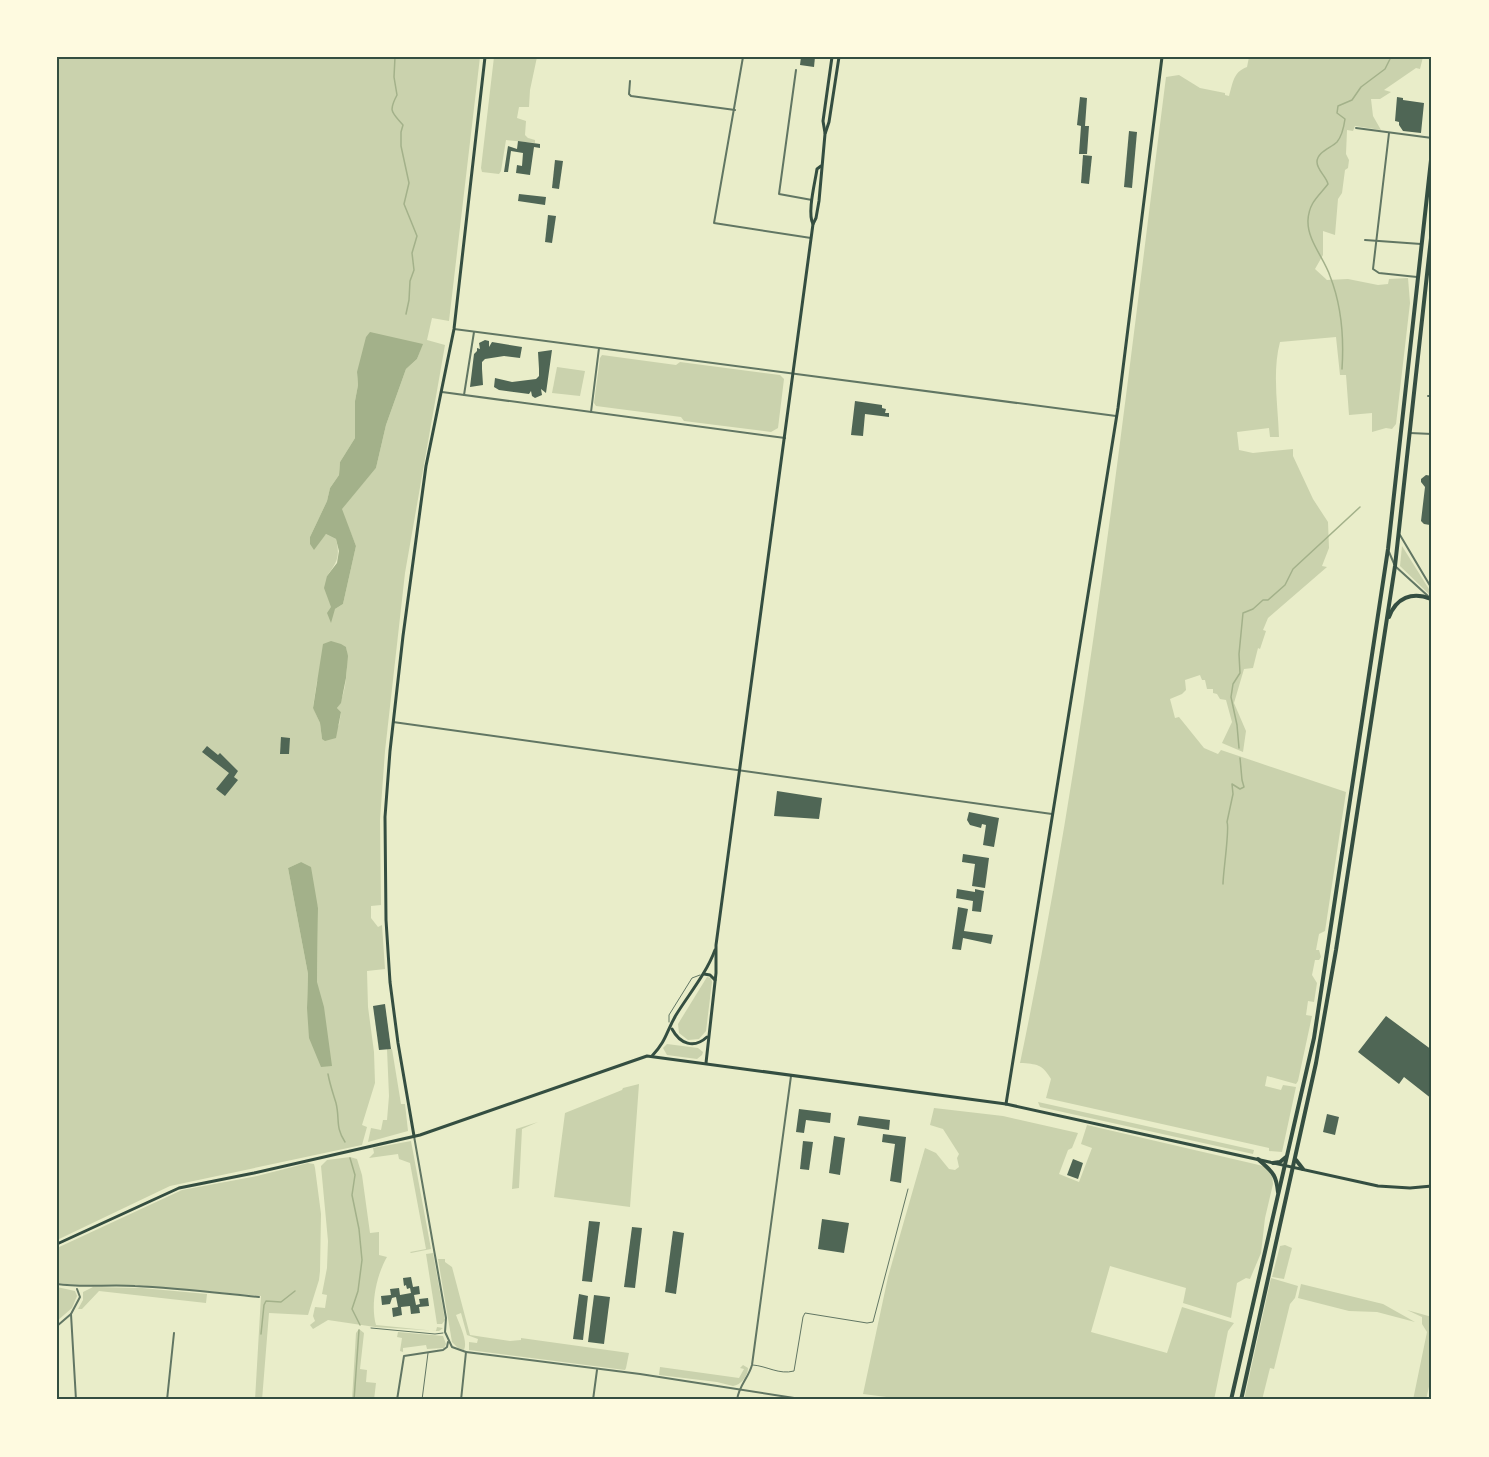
<svg xmlns="http://www.w3.org/2000/svg" width="1489" height="1457" font-family="'Source Serif 4',serif">
<style>
.green{fill:#cad2ad;fill-rule:evenodd}
.water{fill:#a3b18a}
.lines{fill:none;stroke-linecap:round;stroke-linejoin:round}
.stream{stroke:#a3b18a;stroke-width:1.5}
.building{fill:#4f6655}
.service{stroke:#617663;stroke-width:1}
.minor{stroke:#617663;stroke-width:2}
.tertiary{stroke:#617663;stroke-width:2}
.secondary{stroke:#344e41;stroke-width:3}
.primary{stroke:#344e41;stroke-width:3}
.trunk{stroke:#344e41;stroke-width:4}
.neatline{fill:none;stroke:#344e41;stroke-width:2}
</style>
<rect width="100%" height="100%" fill="#e9edc9"/>
<g class="green">
<path d="M57,57H480L449,321L432,318L427,340L445,345L405,573L385,751L380,820L381,905L371,906V918L378,927L382,925L385,969L367,971L368,1007L374,1052L375,1083L362,1125L367,1127L362,1145L170,1186L57,1240ZM422,345L417,359L406,369L386,425L376,468L341,509L356,546L343,604L335,609L327,576C338,561 340,556 336,539L326,534L321,539L310,537L327,501L330,488L339,475L340,462L355,438V401L358,385L357,372ZM346,647C349,661 346,697 337,708L341,712L339,725L322,739L320,723L313,707L317,681ZM301,862L318,908L317,982L307,1008L308,974L288,868Z"/>
<polygon points="494,57 537,57 530,90 529,107 519,107 517,118 526,121 525,135 528,138 535,140 535,143 506,140 501,171 499,174 482,172 481,168"/>
<path d="M1249,57H1423L1420,69L1416,68L1384,90L1391,92L1380,99H1371L1373,116L1381,130L1355,126L1353,131L1347,130L1346,154L1349,160L1348,168L1345,170L1342,193L1338,199L1335,235L1323,231V255L1315,269L1327,280L1348,279L1378,285L1388,284L1389,279L1408,278L1410,303L1396,424L1392,429L1386,428L1372,432V413L1349,415L1346,375H1340L1336,337L1280,342C1272,372 1278,406 1279,437H1270L1269,428L1237,432L1239,450L1253,453L1293,449V456L1313,499L1328,522L1329,548L1322,566L1327,567L1268,618L1263,630L1266,631L1260,649L1258,648L1253,668L1244,669L1234,703L1246,731L1243,752L1222,743L1232,722L1226,700L1220,699L1217,694L1213,693V689H1207L1205,680H1202L1200,675L1185,680L1186,690L1182,694L1170,699L1175,718L1179,717L1204,748L1218,754L1221,750L1346,792L1325,931L1319,934L1316,950H1319L1321,957L1319,960H1315L1312,975L1317,983L1314,1002L1308,1001L1306,1015L1312,1016L1298,1081L1296,1084L1267,1076L1265,1086L1281,1090L1283,1085L1296,1087L1282,1152L1269,1151V1148L1046,1098L1051,1079C1042,1064 1037,1064 1020,1063C1088,738 1124,407 1166,77L1179,75L1200,88L1225,93V95L1229,96C1233,83 1233,72 1247,67Z"/>
<polygon points="602,355 676,365 680,362 780,375 784,379 778,428 771,432 684,421 681,417 596,406 594,403 600,358"/>
<polygon points="557,367 585,371 580,396 552,393"/>
<polygon points="1402,546 1432,594 1432,597 1400,566"/>
<polygon points="707,977 711,978 712,982 706,1031 699,1039 688,1040 679,1033 678,1024"/>
<polygon points="667,1044 698,1048 703,1052 702,1055 697,1059 667,1055 663,1048"/>
<polygon points="387,1049 392,1049 401,1104 405,1104 408,1131 368,1142 371,1128 381,1130 383,1120 387,1120 389,1096"/>
<polygon points="639,1084 630,1207 554,1197 565,1113 622,1090 623,1088"/>
<polygon points="1038,1102 1254,1150 1253,1154 1040,1107"/>
<polygon points="934,1108 1003,1116 1078,1133 1072,1148 1068,1150 1059,1174 1079,1182 1092,1148 1081,1144 1087,1125 1259,1165 1266,1167 1272,1173 1273,1184 1265,1218 1261,1253 1250,1279 1246,1278 1237,1283 1231,1318 1183,1303 1186,1288 1110,1266 1091,1332 1167,1353 1182,1307 1234,1323 1228,1331 1214,1400 910,1400 863,1394 888,1277 925,1148 936,1153 949,1169 955,1170 959,1167 957,1158 959,1154 943,1129 930,1125"/>
<polygon points="538,1122 522,1129 519,1188 512,1189 516,1129"/>
<polygon points="411,1141 431,1249 411,1253 410,1252 426,1249 410,1163 399,1159 398,1154 369,1158 374,1153 373,1148"/>
<path d="M350,1157L357,1159L362,1175L370,1233L379,1232V1255L387,1257C377,1274 370,1304 376,1325L436,1331L437,1327L443,1328L439,1331L375,1327L328,1320L313,1329L310,1325L315,1321L313,1316L315,1307L325,1308L327,1295L322,1294L327,1268L328,1241L321,1166L327,1160Z"/>
<polygon points="308,1163 314,1164 315,1168 321,1214 320,1271 319,1280 308,1315 269,1313 262,1400 255,1400 261,1296 136,1285 76,1285 57,1283 57,1248 182,1190 257,1176"/>
<polygon points="1285,1245 1292,1248 1284,1279 1272,1277 1280,1246"/>
<polygon points="433,1253 445,1320 442,1324 437,1324 426,1254"/>
<path d="M438,1259H445V1262L452,1267L470,1335L510,1341L521,1340V1338L629,1353L626,1368L625,1370L469,1350V1342L477,1343L478,1339L467,1335L461,1313L456,1315C460,1326 468,1341 464,1350L458,1348L452,1342Z"/>
<polygon points="1271,1278 1298,1286 1295,1298 1290,1304 1274,1369 1270,1368 1262,1400 1244,1400"/>
<polygon points="1301,1284 1383,1304 1415,1322 1377,1312 1349,1311 1298,1298"/>
<polygon points="57,1287 75,1291 77,1296 72,1308 57,1321"/>
<polygon points="93,1287 142,1288 207,1294 206,1303 99,1291 82,1309 78,1309 83,1300 83,1292"/>
<polygon points="1407,1310 1432,1317 1432,1373 1426,1400 1413,1400 1427,1332 1422,1324 1422,1317"/>
<polygon points="359,1329 364,1333 360,1369 367,1370 366,1382 376,1383 374,1400 352,1400 356,1333"/>
<polygon points="398,1332 443,1336 446,1344 444,1348 427,1349 426,1345 403,1348 403,1352 400,1351 402,1338 397,1337"/>
<path d="M743,1365L748,1368C748,1376 741,1385 733,1386L717,1382L659,1375L660,1367L739,1378L744,1369L740,1368Z"/>
</g>
<g class="water">
<polygon points="370,332 423,344 417,359 406,369 386,425 376,468 342,509 356,546 343,604 335,609 331,623 327,613 331,607 324,588 327,576 337,563 339,551 336,539 326,534 314,550 310,544 310,537 327,501 330,488 339,475 340,462 355,438 355,401 358,385 357,372 366,337"/>
<polygon points="331,641 341,644 346,647 348,656 346,678 341,703 337,708 341,712 336,738 325,741 322,739 320,723 313,708 323,644"/>
<polygon points="301,862 311,867 318,908 317,982 324,1007 332,1066 321,1067 309,1038 307,1008 308,974 288,868"/>
</g>
<g class="lines">
<g class="stream">
<path d="M395,57L394,77L397,95C388,112 392,112 403,125L401,132V146L409,183L404,204L417,236L412,253L414,270L410,281L409,300L406,314"/>
<path d="M1342,369C1344,339 1341,304 1330,276C1324,258 1307,240 1308,220C1309,202 1319,196 1328,184C1326,176 1317,170 1317,162C1317,152 1331,148 1337,142C1342,136 1344,126 1345,119L1337,113L1338,106L1352,100L1361,87L1385,69L1391,57"/>
<polyline points="1239,748 1237,725 1231,697 1233,684 1240,673 1239,654 1243,613 1253,609 1263,600 1268,600 1285,585 1293,569 1360,507"/>
<path d="M1223,884C1223,872 1230,828 1227,822L1233,794L1232,784L1240,789L1244,787L1242,780L1240,758"/>
<path d="M328,1074C330,1085 333,1093 336,1103C340,1119 335,1127 345,1142"/>
<polyline points="350,1158 355,1175 352,1195 359,1229 362,1260 358,1291 352,1309 360,1325"/>
<polyline points="261,1334 264,1305 266,1301 281,1302 295,1291"/>
<polyline points="354,1400 359,1330"/>
</g>
</g>
<g class="building">
<polygon points="801,57 815,57 814,67 800,65"/>
<polygon points="1080,97 1087,98 1085,126 1089,126 1087,154 1079,154 1081,126 1077,125"/>
<polygon points="1397,97 1403,98 1403,100 1424,103 1421,133 1403,131 1399,125 1399,122 1395,121"/>
<polygon points="1129,131 1137,132 1132,188 1124,187"/>
<polygon points="518,141 540,144 540,148 534,147 530,175 516,173 517,165 522,166 523,153 511,151 508,172 504,172 508,146 517,149"/>
<polygon points="1083,155 1092,156 1089,184 1081,183"/>
<polygon points="555,160 563,161 559,189 552,188"/>
<polygon points="519,194 546,197 545,205 518,201"/>
<polygon points="548,215 556,216 552,243 545,242"/>
<polygon points="485,340 489,341 489,347 492,342 522,347 520,358 504,356 485,359 482,362 482,369 483,385 470,387 474,354 477,351 477,348 480,349 479,343"/>
<polygon points="552,350 546,393 541,389 542,395 535,398 532,396 531,391 529,394 499,390 494,387 495,378 512,382 536,379 539,376 539,369 538,352"/>
<polygon points="855,401 882,405 882,408 886,409 885,413 889,413 889,417 865,414 863,436 851,435"/>
<polygon points="1426,475 1432,476 1432,523 1430,525 1424,524 1421,521 1425,487 1421,482 1421,479"/>
<polygon points="281,737 290,738 289,754 280,754"/>
<polygon points="207,746 218,755 220,753 238,771 234,777 238,780 225,796 216,789 229,773 202,752"/>
<polygon points="777,791 822,798 819,819 774,816"/>
<polygon points="969,812 999,818 994,847 983,845 986,825 982,824 981,828 970,825 967,820"/>
<polygon points="963,854 989,858 985,888 972,886 975,864 962,862"/>
<polygon points="957,889 975,892 975,889 984,891 981,912 972,911 973,901 956,898"/>
<polygon points="958,907 968,909 964,931 993,935 991,944 963,938 961,950 952,949"/>
<polygon points="385,1004 391,1049 379,1050 373,1006"/>
<polygon points="1386,1016 1432,1050 1432,1099 1404,1077 1399,1084 1358,1052"/>
<polygon points="799,1109 831,1113 830,1123 806,1120 804,1133 796,1132"/>
<polygon points="1327,1114 1339,1117 1335,1135 1323,1132"/>
<polygon points="859,1116 890,1120 889,1130 857,1125"/>
<polygon points="883,1134 906,1137 901,1183 890,1181 895,1144 882,1142"/>
<polygon points="834,1136 845,1138 840,1175 829,1173"/>
<polygon points="803,1141 813,1142 809,1170 800,1169"/>
<polygon points="1073,1159 1083,1163 1078,1179 1067,1175"/>
<polygon points="822,1219 849,1223 844,1253 818,1249"/>
<polygon points="589,1221 600,1222 592,1282 582,1281"/>
<polygon points="632,1227 642,1228 635,1288 624,1287"/>
<polygon points="673,1231 684,1233 676,1294 665,1292"/>
<polygon points="411,1277 413,1287 419,1286 420,1294 414,1295 416,1305 420,1304 419,1299 428,1298 429,1306 419,1307 420,1313 411,1314 410,1306 401,1307 402,1315 393,1317 392,1308 398,1307 396,1297 392,1298 390,1304 382,1305 381,1296 391,1295 390,1289 399,1288 400,1295 411,1293 410,1288 407,1289 406,1285 404,1286 403,1278"/>
<polygon points="579,1294 588,1296 583,1340 573,1339"/>
<polygon points="594,1295 610,1297 604,1344 588,1342"/>
</g>
<g class="lines">
<g class="service">
<polyline points="669,1022 669,1015 692,978 700,975"/>
<polyline points="371,1328 435,1334 443,1333"/>
<path d="M753,1365C767,1366 779,1375 794,1371L803,1317L805,1313L867,1323L873,1322L908,1189"/>
<polyline points="422,1400 428,1353"/>
</g>
<g class="minor">
<polyline points="743,57 714,223 811,238"/>
<polyline points="796,70 779,194 812,200"/>
<polyline points="630,81 629,94 631,96 735,110"/>
<polyline points="1356,128 1432,138"/>
<polyline points="1389,133 1373,269 1379,273 1417,277"/>
<polyline points="1365,240 1421,244"/>
<polyline points="464,395 474,332"/>
<polyline points="1428,396 1432,396"/>
<polyline points="591,412 599,348"/>
<path d="M57,1284C83,1288 109,1284 135,1286C176,1288 218,1293 259,1297"/>
<polyline points="57,1326 71,1314"/>
<polyline points="466,1352 640,1374 807,1400"/>
<polyline points="76,1400 71,1314 80,1297 77,1289"/>
<polyline points="167,1400 174,1333"/>
<polyline points="397,1400 404,1356 443,1350 447,1347 448,1342"/>
<polyline points="593,1400 597,1370"/>
<path d="M737,1400C739,1385 748,1379 752,1365L791,1076"/>
</g>
<g class="tertiary">
<polyline points="454,329 1116,416"/>
<polyline points="442,392 785,438"/>
<polyline points="1410,433 1432,434"/>
<polyline points="1400,535 1432,589"/>
<polyline points="1389,552 1395,566 1428,596"/>
<polyline points="393,722 1052,814"/>
<polyline points="414,1136 446,1318 445,1332 452,1347 466,1352 461,1400"/>
</g>
<g class="secondary">
<polyline points="1006,1104 1118,408 1162,57"/>
<polyline points="414,1136 398,1043 390,982 386,920 385,817 390,751 403,636 426,466 454,329 485,57"/>
<polyline points="57,1244 179,1188 254,1173 420,1135 647,1056 1006,1104 1378,1186 1410,1188 1432,1186"/>
</g>
<g class="primary">
<polyline points="825,133 823,121 832,57"/>
<path d="M813,224C807,213 815,183 817,169L821,166"/>
<polyline points="704,974 710,975 715,980"/>
<path d="M672,1029C680,1044 694,1049 707,1037"/>
<path d="M652,1056C667,1040 666,1032 676,1015C689,994 706,974 715,950"/>
<polyline points="706,1063 716,973 716,945 813,224 816,218 819,201 825,134 829,122 839,57"/>
</g>
<g class="trunk">
<path d="M1389,617C1396,598 1412,591 1431,599"/>
<path d="M1258,1159C1272,1172 1276,1173 1278,1192"/>
<polyline points="1296,1160 1303,1169"/>
<polyline points="1273,1163 1280,1162 1286,1157"/>
<polyline points="1231,1400 1314,1038 1388,549 1432,151"/>
<polyline points="1241,1400 1316,1063 1336,950 1395,566 1432,229"/>
</g>
</g>
<rect width="1489" height="1457" fill="none" stroke="#fefae0" stroke-width="117"/>
<rect x="58" y="58" width="1372" height="1340" class="neatline"/>
</svg>
